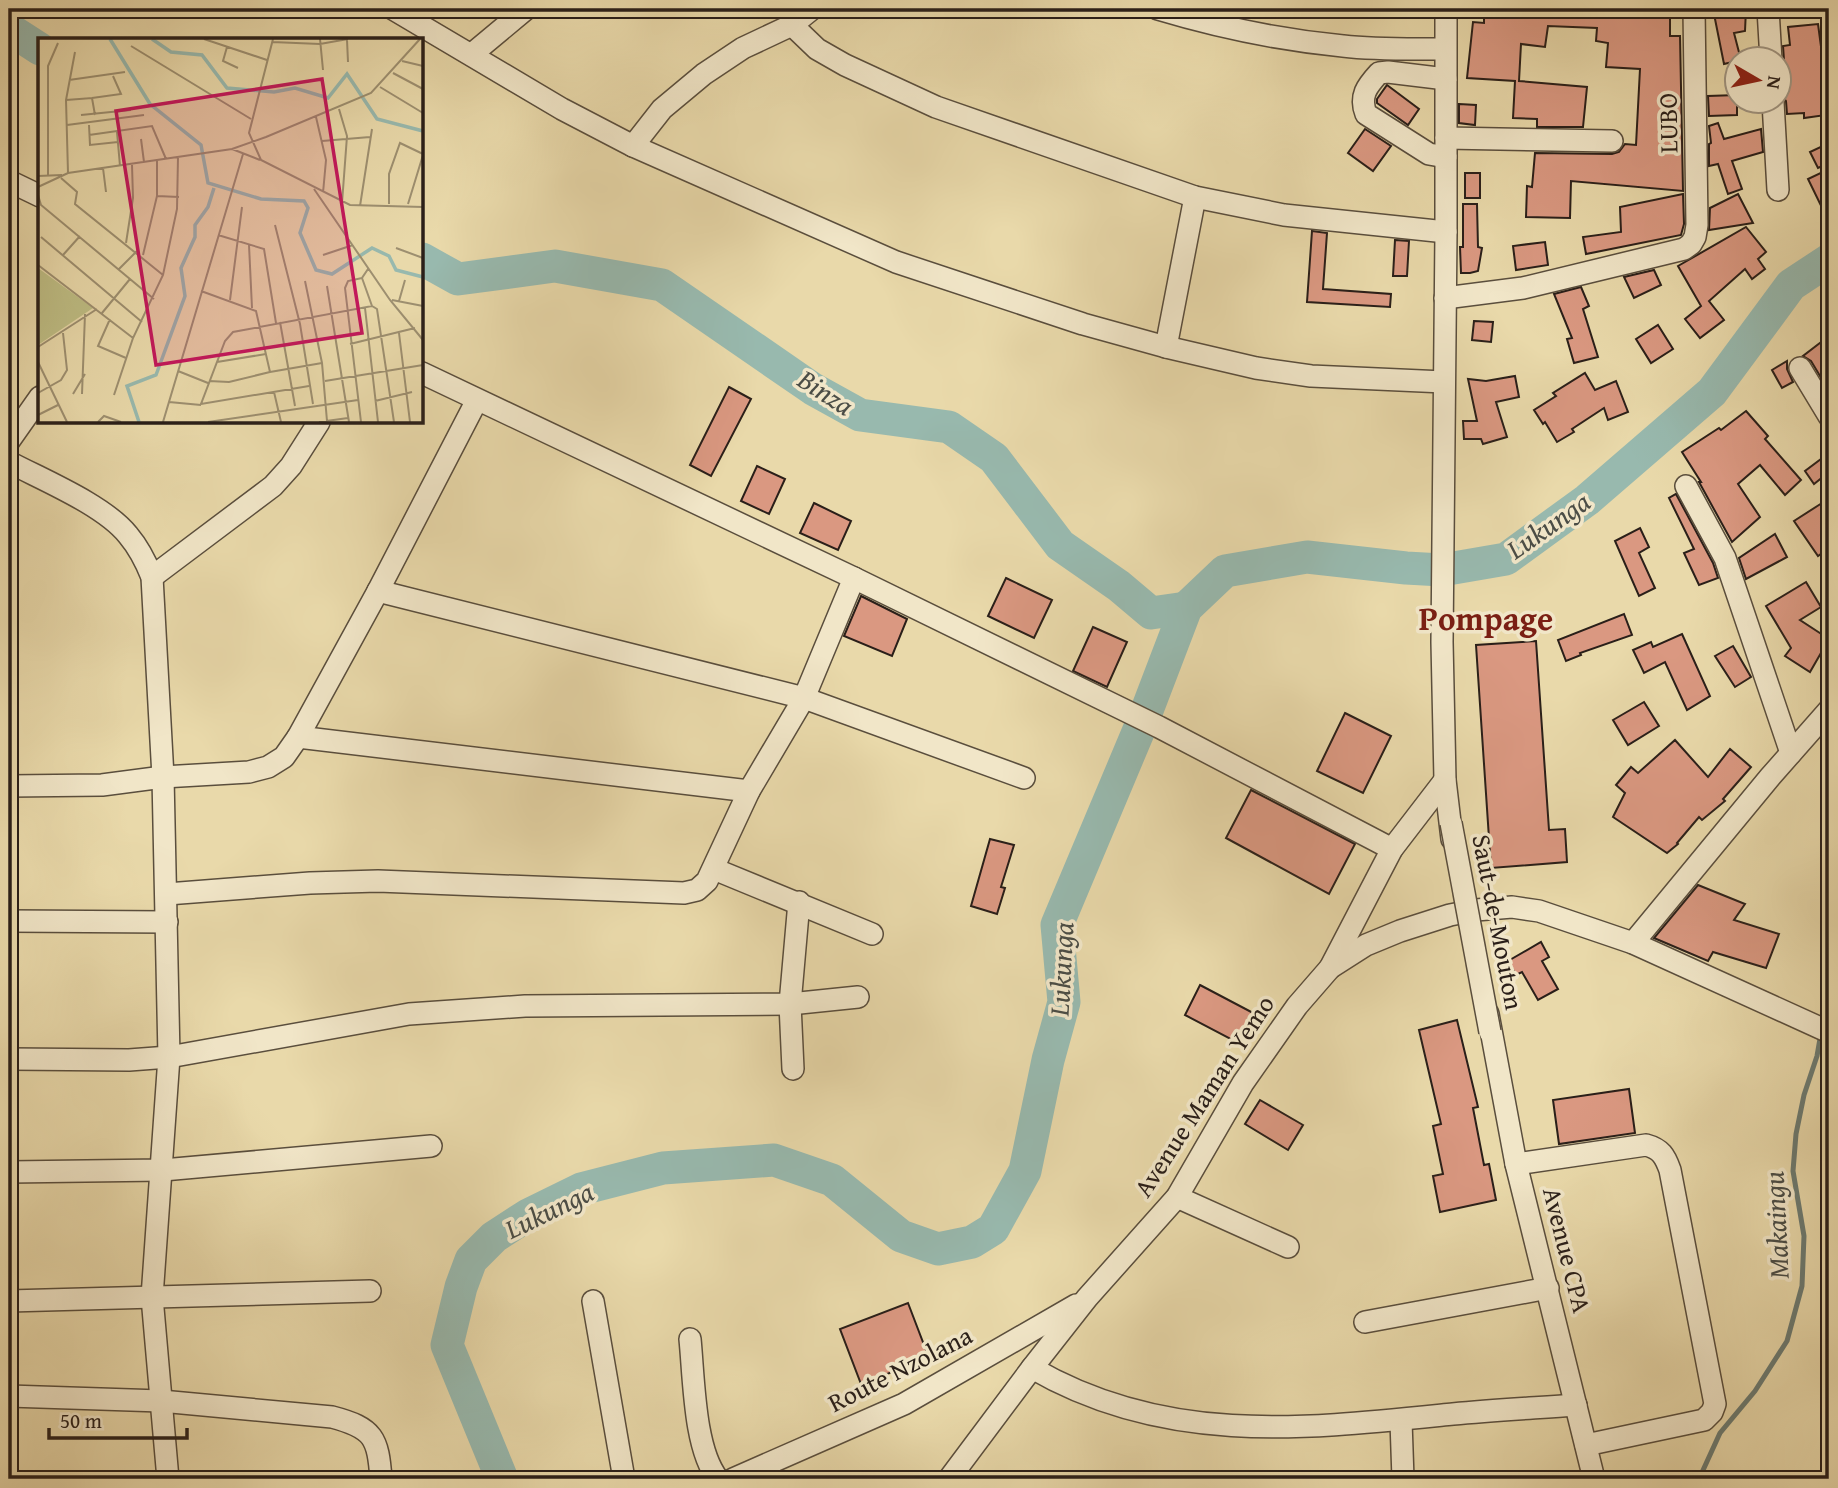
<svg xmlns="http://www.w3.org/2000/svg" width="1838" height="1488" font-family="'Gentium Book Plus',serif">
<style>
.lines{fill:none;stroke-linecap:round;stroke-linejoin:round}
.stream{stroke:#6c7b72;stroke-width:5}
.river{stroke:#98b9ae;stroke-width:33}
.building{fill:#da9881;stroke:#2a1f19;stroke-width:2}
.minor-casing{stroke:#5a4e3d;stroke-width:24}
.minor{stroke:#f1e6c8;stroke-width:21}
.minor-bridge-casing{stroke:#5a4e3d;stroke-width:24;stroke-linecap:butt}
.minor-bridge{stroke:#f1e6c8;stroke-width:21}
.labels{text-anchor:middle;stroke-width:7;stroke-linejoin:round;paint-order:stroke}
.street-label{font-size:26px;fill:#2a1f19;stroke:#f1e6c8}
.water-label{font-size:28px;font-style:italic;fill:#4b4d46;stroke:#f1e6c8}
.district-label{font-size:33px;font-weight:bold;fill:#7a1f14;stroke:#f1e6c8}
.inset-river{fill:none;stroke:#98b9ae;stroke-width:3.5}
.inset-road{fill:none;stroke:#9d8f70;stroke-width:2}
.view{fill:#c2185b;fill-opacity:0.15;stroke:#c2185b;stroke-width:3.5}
.inset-edge{fill:none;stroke:#2a1f19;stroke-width:3.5}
</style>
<rect width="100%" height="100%" fill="#e9d9aa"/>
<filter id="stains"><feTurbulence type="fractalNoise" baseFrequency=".00286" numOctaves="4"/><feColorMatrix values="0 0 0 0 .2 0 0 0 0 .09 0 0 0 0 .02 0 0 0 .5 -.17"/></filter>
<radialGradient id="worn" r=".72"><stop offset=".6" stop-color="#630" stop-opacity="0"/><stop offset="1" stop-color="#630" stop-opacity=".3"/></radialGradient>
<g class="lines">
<g class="stream">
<polyline points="1823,1023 1829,986"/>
<polyline points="1699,1479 1720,1433 1755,1391 1787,1341 1802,1286 1804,1236 1793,1171 1796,1134 1804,1095 1817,1056 1821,1033"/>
</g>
<g class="river">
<polyline points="9,29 40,49"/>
<polyline points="422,259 458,279 555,266 662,285 813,389 860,415 949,427 994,458 1060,545 1119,586 1151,613 1186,608"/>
<polyline points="502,1479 447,1345 461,1287 471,1260 494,1237 528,1215 581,1189 663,1168 774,1160 832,1180 901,1236 938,1249 972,1242 993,1229 1025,1171 1048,1060 1064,1002 1057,925 1144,718 1186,608 1225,571 1307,557 1406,568 1442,570 1506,559 1587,500 1712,392 1791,285 1829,260"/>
</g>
</g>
<g class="building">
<polygon points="1484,9 1553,11 1554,9 1670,9 1670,36 1680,36 1683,191 1571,181 1570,218 1526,217 1527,186 1532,187 1535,153 1612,154 1619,152 1625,144 1636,145 1640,69 1606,67 1608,43 1596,41 1597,28 1548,26 1545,47 1521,44 1519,81 1587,87 1583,127 1537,127 1537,119 1513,118 1515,81 1467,78 1473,22 1484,23"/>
<polygon points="1713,9 1746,9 1745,31 1734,33 1741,60 1724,64"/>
<polygon points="1818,24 1824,69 1826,115 1804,118 1804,113 1787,114 1786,101 1779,91 1779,71 1784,60 1783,46 1790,45 1788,27"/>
<polygon points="1387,85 1419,109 1408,125 1377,103 1377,99"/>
<polygon points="1737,95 1737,115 1709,116 1708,96"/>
<polygon points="1459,104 1476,105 1475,125 1459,123"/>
<polygon points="1718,123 1724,139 1761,129 1763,152 1732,161 1742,189 1728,194 1718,164 1709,166 1709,144 1711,143 1709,126"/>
<polygon points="1365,129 1391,146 1373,171 1348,153"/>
<polygon points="1829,143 1829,163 1818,168 1810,152"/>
<polygon points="1829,169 1829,222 1808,179"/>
<rect x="1465" y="173" width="15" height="25"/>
<polygon points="1683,194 1684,224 1681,235 1586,254 1583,237 1621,232 1620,207"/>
<polygon points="1738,194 1753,223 1709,230 1710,208"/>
<polygon points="1463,204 1477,204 1478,247 1482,248 1478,271 1470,273 1461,273 1460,247 1463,247"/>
<polygon points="1746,227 1766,252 1758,259 1765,269 1752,279 1745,269 1709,301 1724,320 1700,338 1685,319 1701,306 1678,266"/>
<polygon points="1312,231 1327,233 1323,289 1391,294 1390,307 1307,302"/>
<polygon points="1395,240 1409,241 1407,276 1393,276"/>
<polygon points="1545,242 1548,265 1516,270 1513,246"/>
<polygon points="1654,270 1661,285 1634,298 1624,277"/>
<polygon points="1581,287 1589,306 1583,309 1598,357 1574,363 1567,339 1572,338 1554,294"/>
<polygon points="1474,321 1493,322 1491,342 1472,340"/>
<polygon points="1658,325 1673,349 1651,363 1636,339"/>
<polygon points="1829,336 1829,391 1811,361 1803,356"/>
<polygon points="1787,361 1787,369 1793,382 1782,388 1772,370"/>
<polygon points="1585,373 1595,390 1616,381 1628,412 1608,420 1604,408 1572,429 1574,432 1557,442 1545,422 1543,424 1534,410 1556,396 1553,393"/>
<polygon points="1515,376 1519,397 1496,402 1507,437 1483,444 1481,439 1464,439 1463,421 1477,421 1468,379 1486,381"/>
<polygon points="729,387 751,399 711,476 690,465"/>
<polygon points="1746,411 1768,436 1765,439 1801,480 1785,495 1760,465 1738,484 1760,517 1732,542 1699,482 1701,482 1682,452 1719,428 1721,430"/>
<polygon points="1829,453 1829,472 1814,484 1805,471"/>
<polygon points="757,466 785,479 769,514 741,501"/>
<polygon points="1676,494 1713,563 1718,578 1699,585 1684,553 1694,549 1669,498"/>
<polygon points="814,503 851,521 838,550 800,533"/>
<polygon points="1822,503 1829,513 1829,548 1818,556 1794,521"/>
<polygon points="1640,528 1649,547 1639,553 1655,588 1639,596 1615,541"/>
<polygon points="1775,534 1787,557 1746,579 1739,558"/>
<polygon points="1006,578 1052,600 1034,638 988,616"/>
<polygon points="1806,582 1821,607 1800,620 1829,639 1810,672 1785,656 1791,648 1766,606"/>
<polygon points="861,596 907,619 892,656 844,636"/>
<polygon points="1624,614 1632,635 1580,653 1581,655 1566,661 1558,640"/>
<polygon points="1093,627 1127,642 1107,687 1073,671"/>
<polygon points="1682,634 1710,696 1687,710 1665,662 1644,673 1633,650 1651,642 1653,647"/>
<polygon points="1536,641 1549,830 1565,829 1567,862 1491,868 1476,645"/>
<polygon points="1733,646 1751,677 1735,687 1715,656"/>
<polygon points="1644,702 1659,726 1628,745 1613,720"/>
<polygon points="1345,713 1391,736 1363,793 1317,771"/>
<polygon points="1675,740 1708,777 1730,749 1751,767 1723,799 1725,801 1702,820 1699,817 1677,843 1678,844 1667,853 1613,817 1625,793 1616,785 1631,767 1638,773"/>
<polygon points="1251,790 1355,844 1329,894 1226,838"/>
<polygon points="990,839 1014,845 1001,887 1005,888 997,914 971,906"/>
<polygon points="1698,885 1745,904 1734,920 1779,934 1766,968 1713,952 1708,961 1654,938"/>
<polygon points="1541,942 1549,957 1542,961 1558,989 1538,1000 1522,972 1516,975 1508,961"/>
<polygon points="1200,985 1257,1015 1242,1045 1185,1015"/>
<polygon points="1457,1020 1478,1107 1473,1108 1484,1165 1489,1164 1496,1200 1440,1212 1433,1176 1443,1174 1433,1126 1441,1124 1419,1030"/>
<polygon points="1629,1089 1635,1133 1559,1144 1553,1100"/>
<polygon points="1260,1100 1303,1125 1288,1150 1245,1124"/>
<polygon points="908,1303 929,1358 861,1384 840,1329"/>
</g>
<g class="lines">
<defs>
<g id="minor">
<polyline points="393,9 562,109 633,146 896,262 1083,324 1166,347 1256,368 1311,376 1444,382"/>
<path d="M1158,9C1218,27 1280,40 1343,46C1377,50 1411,49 1445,49"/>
<polyline points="1446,9 1446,232 1442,642 1445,780 1452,839"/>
<polyline points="1768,9 1771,60"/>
<polyline points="792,25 817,49 845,65 936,107 1195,197 1284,215 1446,232"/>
<polyline points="472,54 526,9"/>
<polyline points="1773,102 1778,190"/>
<polyline points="1446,138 1612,141"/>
<polyline points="633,146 662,109 704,74 743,48 792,25 812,9"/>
<path d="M1446,157L1429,154L1366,114C1359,96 1367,86 1379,73L1388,72L1446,79"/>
<polyline points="9,181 40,196"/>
<polyline points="1445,298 1523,288 1684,249 1691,244 1695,237 1697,225 1694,9"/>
<polyline points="1166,347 1195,197"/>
<polyline points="1800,368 1829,416"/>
<polyline points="422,373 854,578 1159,727 1392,849"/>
<polyline points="9,441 40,397"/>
<path d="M9,462C43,480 104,505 128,535C139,548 146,562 152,577L163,777L169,1057L152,1297L168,1479"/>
<polyline points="1686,486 1725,558 1791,753"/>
<polyline points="152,577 273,486 291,466 319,422"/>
<polyline points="378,591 804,698 1024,778"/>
<polyline points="298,737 749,791"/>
<polyline points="9,786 102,785 163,777 249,772 268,767 284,757 298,737 378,591 477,400"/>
<polyline points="714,869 872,934"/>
<polyline points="167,894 310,883 378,881 684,893 697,890 707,881 749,791 804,698 854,578"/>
<polyline points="9,921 167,922"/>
<polyline points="1633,943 1770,777 1829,710"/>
<polyline points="1330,968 1392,849 1445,780"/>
<polyline points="1488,1014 1516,1164 1594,1479"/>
<polyline points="9,1059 129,1060 169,1057 409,1014 525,1006 790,1004 858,997"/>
<polyline points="793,1069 790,1004 799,902"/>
<path d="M1516,1164L1646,1145C1661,1149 1665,1156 1670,1170L1715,1404L1712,1412L1704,1420L1586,1445"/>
<polyline points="9,1172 163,1170 431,1146"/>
<polyline points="1177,1197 1288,1247"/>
<polyline points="9,1301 370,1291"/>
<polyline points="593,1301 624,1479"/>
<polyline points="1365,1322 1548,1288"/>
<path d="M690,1339C694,1379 694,1449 718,1479"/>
<path d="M1032,1368C1166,1446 1306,1429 1453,1414C1494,1410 1535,1408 1576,1405"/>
<path d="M9,1396L161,1401L332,1417C374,1428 378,1438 381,1479"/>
<polyline points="1401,1421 1403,1479"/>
<polyline points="733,1479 904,1404 1076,1305"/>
<polyline points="949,1479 1032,1368 1087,1298 1177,1197 1243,1083 1297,1006 1330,968 1366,945 1400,931 1450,915 1476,910 1512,907 1539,911 1633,943 1829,1032"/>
</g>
</defs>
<use href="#minor" class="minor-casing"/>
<use href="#minor" class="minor"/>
<defs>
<polyline id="minor-bridge" points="1451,823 1490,1032"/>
</defs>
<use href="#minor-bridge" class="minor-bridge-casing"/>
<use href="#minor-bridge" class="minor-bridge"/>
</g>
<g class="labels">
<g class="street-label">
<text transform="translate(1668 123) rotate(-91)" y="9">LUBO</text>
<text transform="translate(1498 922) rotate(79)" y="9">Saut-de-Mouton</text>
<text transform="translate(1204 1096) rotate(-57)" y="9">Avenue Maman Yemo</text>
<text transform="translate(1567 1250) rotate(76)" y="9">Avenue CPA</text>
<text transform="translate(900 1369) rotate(-27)" y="9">Route Nzolana</text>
</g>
<g class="water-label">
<text transform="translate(826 392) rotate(33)" y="10">Binza</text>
<text transform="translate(1548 525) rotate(-35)" y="10">Lukunga</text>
<text transform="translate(1061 969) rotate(-87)" y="10">Lukunga</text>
<text transform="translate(549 1210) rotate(-26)" y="10">Lukunga</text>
<text transform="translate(1776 1225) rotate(-93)" y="10">Makaingu</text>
</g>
<g class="district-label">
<text x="1486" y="630">Pompage</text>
</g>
</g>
<g transform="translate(38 38)">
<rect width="385" height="385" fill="#e9d9aa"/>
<path d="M0,230L55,270L0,307Z" fill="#bebd84"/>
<path class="inset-river" d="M72,1L112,66L163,107L170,145L223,161L266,163L270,170L262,195L278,232L294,236L334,210L351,218L358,232L385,239M114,1L133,14L164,17L189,50L236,54L257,50L290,60L309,36L339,81L385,93M101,384L89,348L118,337L147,258L143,230L157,199V187L170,169L176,150"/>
<path class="inset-road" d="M166,1L229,22M235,1L211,95L223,122L312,167L385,169M282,1L285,32M309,2L310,24M234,4L282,6L310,1M93,8L213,81M189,9L185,23L200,30M364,23L385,28M355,35L385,51M31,42L87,34M342,49L385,75M54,60L83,56L75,38M28,62L54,60L57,77M301,71L309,98L304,165M43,77L93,72M278,79L288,122L285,155M29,87L106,77M51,87L52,107L80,104M79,94L82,128M51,97L114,88L128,121M228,99L333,55L382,1M103,101L106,124M284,103L332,99M194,111L222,122M65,130L68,154M30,135L28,62L37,14M0,138L24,137M10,138V28L20,5M23,140L39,154L37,166L125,237M0,149L30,135L194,111L228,99M276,151L352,262L385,302M0,157L3,167L116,261M119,158L141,159M351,166V136L362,105L385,116M370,166L385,117M322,168L334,91M237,187L262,286L275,366M180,197L226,211L238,285M3,199L104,284M88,205L95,160L94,127M211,207L214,270M358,210L385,220M25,217L42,198M105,217L119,158V122M285,217L315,207M0,227L95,300M81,231L99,213M330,231L324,240L334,268M267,243L284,325L289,383M289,248L311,384M163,253L218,273L232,334L191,344L171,343M192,262L204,169M354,262L385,268M361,263L367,242M327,270L340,384M64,275L92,241M72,281L60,308L88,320M242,284L257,368M361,295L372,384M312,306L377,290M0,309L59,271M0,324L29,384M179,324L228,316M140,333L170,345M232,334L284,325M287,343L385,327M271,348L163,366L187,303L195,294L334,268L339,271L356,384M236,354L243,384M0,355L23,342L29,332L25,295M35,356L47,336M44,356L47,276M76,357L95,300L125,237L139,171L140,119M337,363L374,354M131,364L163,367M0,377L20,367M60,384L66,378L83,384M125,384L205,116M170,384L320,362M281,384L310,380M323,384L307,250L310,243L324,240"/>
<path class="view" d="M284,41L324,295L118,327L78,73Z"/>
<rect width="385" height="385" class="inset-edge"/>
</g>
<rect width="1838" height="1488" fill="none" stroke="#e9d9aa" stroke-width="35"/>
<rect x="10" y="10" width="1817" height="1467" fill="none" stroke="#2a1f19" stroke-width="3.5"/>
<rect x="18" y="18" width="1803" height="1453" fill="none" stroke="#2a1f19" stroke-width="2"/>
<g transform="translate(1758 80) rotate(99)"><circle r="33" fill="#f1e6c8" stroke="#a19682" stroke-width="2"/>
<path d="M0-5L12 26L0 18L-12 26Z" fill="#8f2418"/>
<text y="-10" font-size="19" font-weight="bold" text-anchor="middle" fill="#2a1f19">N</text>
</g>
<path d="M49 1428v10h138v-10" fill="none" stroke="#2a1f19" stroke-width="3.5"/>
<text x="60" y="1428" font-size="21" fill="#2a1f19" stroke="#f1e6c8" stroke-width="5" paint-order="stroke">50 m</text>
<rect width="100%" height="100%" filter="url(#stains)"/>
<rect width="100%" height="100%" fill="url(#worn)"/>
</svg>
